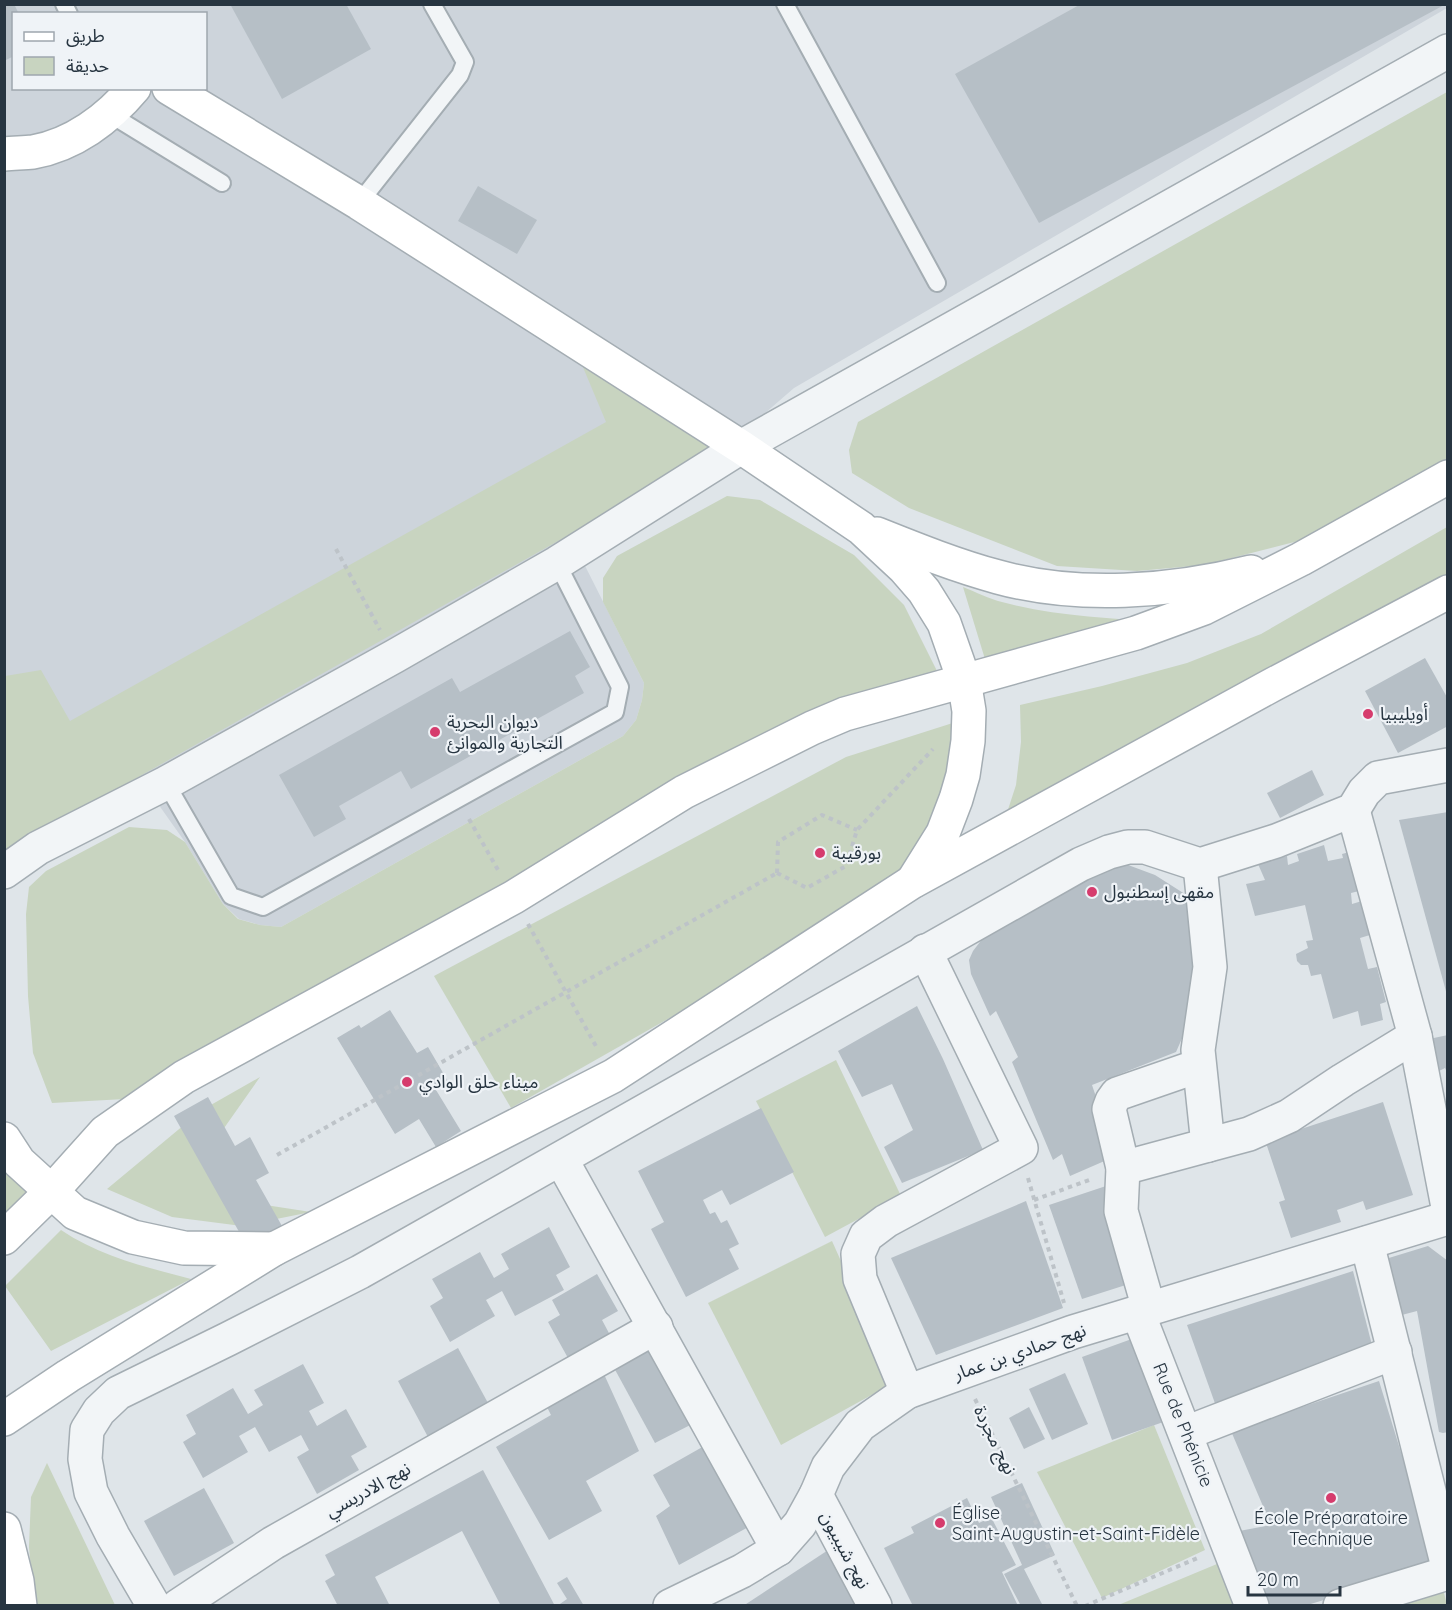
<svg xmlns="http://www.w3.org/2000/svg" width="1452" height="1610" font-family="Quicksand,'Noto Sans Arabic',sans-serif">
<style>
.built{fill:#cdd4db;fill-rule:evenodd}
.green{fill:#c8d4c0}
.building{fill:#b6bfc6}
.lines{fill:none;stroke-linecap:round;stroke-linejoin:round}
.lane-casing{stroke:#a4adb3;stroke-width:20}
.street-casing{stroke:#a4adb3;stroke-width:36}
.secondary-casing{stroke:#a4adb3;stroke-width:36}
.path{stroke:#bdc3c8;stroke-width:4;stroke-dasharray:4.5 4.5;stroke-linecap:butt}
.lane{stroke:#f2f5f7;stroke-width:16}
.street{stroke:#f2f5f7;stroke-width:33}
.secondary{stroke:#fff;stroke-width:33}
.poi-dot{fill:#d63c6d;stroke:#eff3f7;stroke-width:2}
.labels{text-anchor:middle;stroke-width:4.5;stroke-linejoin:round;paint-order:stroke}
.poi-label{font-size:18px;fill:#273541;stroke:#eff3f7;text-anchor:start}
.street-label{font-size:18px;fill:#273541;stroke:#eff3f7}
</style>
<rect width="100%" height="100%" fill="#dfe5e9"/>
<path class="built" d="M5,5H1447V8L794,388L727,446L569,534L644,683L642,700L636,720L623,736L281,927L260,925L239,919L223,904L185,842L139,777L5,852ZM14,14H206V88H14Z"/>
<g class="green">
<polygon points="1447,92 1447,467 1310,538 1204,565 1137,571 1057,566 909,508 852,473 849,450 858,422"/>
<polygon points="577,353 727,446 5,852 5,676 41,670 70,721 606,422"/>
<polygon points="727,496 760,500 854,555 904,605 937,671 809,718 125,1099 52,1103 33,1053 28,996 26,914 29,887 46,871 129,827 167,830 185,842 223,904 238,919 260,925 281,927 623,736 636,720 642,700 644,683 603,602 603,578 617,556"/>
<polygon points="1447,527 1447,581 1001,831 1016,785 1021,742 1020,705 1102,686 1187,663 1261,634"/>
<path d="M963,587C976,592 989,599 1002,602C1054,616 1108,618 1161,622L988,669Z"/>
<polygon points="959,721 954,775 924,844 881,898 511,1108 434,976 846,757"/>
<polygon points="836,1060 901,1196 825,1237 756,1101"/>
<polygon points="260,1077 222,1131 253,1203 311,1212 242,1226 172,1217 107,1189 202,1110"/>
<polygon points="4,1156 28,1190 5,1214 4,1214"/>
<path d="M61,1230C101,1257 146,1267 191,1279L51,1351L5,1286Z"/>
<polygon points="832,1241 895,1382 781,1445 708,1303"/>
<polygon points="1154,1425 1205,1550 1102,1598 1037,1472"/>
<polygon points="47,1463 115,1605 34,1605 29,1547 31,1497"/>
<polygon points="1229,1559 1247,1606 1116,1606"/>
<polygon points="1442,1585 1447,1605 1377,1605"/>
</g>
<g class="building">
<polygon points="4,4 14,4 19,14 14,14 14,56 4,61"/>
<polygon points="230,4 346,4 371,49 282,99"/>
<polygon points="1081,4 1446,4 1039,223 955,74"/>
<polygon points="478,186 537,220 517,254 458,221"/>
<polygon points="570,631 590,667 575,676 584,693 411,789 401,771 339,806 346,819 314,837 279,775 452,678 460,692"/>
<polygon points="1425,658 1448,699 1448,726 1398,753 1365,691"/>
<polygon points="1312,770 1324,795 1280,818 1267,793"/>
<polygon points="1448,812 1448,995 1447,995 1399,820"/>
<polygon points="1324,845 1328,861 1343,858 1342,854 1353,851 1363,890 1351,893 1352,904 1362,901 1370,935 1360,938 1368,969 1377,967 1386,1002 1380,1004 1383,1020 1361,1026 1358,1011 1333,1019 1321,974 1311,976 1308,965 1301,965 1297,961 1296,954 1308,948 1306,941 1313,940 1305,905 1255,916 1246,884 1265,880 1258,864 1287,856 1288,865 1299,861 1297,854"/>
<polygon points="1120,862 1155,875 1188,896 1197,966 1187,1027 1176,1052 1092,1085 1116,1156 1070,1176 1062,1154 1053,1160 1012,1062 1018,1057 996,1011 990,1016 971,974 969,960 973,951 983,938"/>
<polygon points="917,1006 943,1059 983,1150 902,1183 884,1147 913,1130 892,1084 862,1097 838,1051"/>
<polygon points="390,1010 417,1053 428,1047 449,1083 436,1090 461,1131 436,1147 419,1119 395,1134 337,1038 359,1025 361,1028"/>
<polygon points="1448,1035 1448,1074 1445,1068 1435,1073 1429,1039"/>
<polygon points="208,1097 235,1146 250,1137 269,1173 256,1180 282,1226 247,1246 174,1116"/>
<polygon points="1383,1102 1413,1195 1366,1210 1363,1201 1337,1210 1341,1222 1291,1238 1279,1202 1285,1200 1264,1137 1299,1125 1301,1129"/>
<polygon points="761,1108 794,1172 730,1205 722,1190 703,1200 710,1214 715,1212 721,1223 727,1220 739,1244 729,1249 739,1269 686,1297 651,1229 664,1222 638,1171"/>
<polygon points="1112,1184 1132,1283 1082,1299 1049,1205"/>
<polygon points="1026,1201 1063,1308 936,1355 891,1258"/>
<polygon points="549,1227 570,1267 556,1275 564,1290 515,1316 502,1291 486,1300 495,1316 450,1342 430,1306 443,1298 432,1279 480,1252 494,1278 509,1269 501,1254"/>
<polygon points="1428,1246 1448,1261 1448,1432 1443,1433 1439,1432 1417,1311 1394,1317 1379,1261"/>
<polygon points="1353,1271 1374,1353 1217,1409 1187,1325"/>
<polygon points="597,1274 618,1311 602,1320 610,1335 568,1358 548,1322 560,1315 552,1300"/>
<polygon points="648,1332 702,1419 655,1443 607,1355"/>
<polygon points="1140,1336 1169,1420 1112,1440 1082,1357"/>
<polygon points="458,1348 488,1403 428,1437 398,1381"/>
<polygon points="303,1364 324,1403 309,1411 317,1426 346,1409 367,1447 351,1456 359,1470 317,1494 297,1457 309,1450 301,1435 269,1452 255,1427 239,1436 248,1452 203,1478 183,1442 196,1434 186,1415 233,1388 248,1414 263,1405 254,1390"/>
<polygon points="603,1372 639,1451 586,1481 602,1511 549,1540 496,1447 551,1415 545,1403"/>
<polygon points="1065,1373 1088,1424 1052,1440 1029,1389"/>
<polygon points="1379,1381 1436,1566 1304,1606 1266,1606 1234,1532 1271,1525 1231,1431"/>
<polygon points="1029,1407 1045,1439 1024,1449 1009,1418"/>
<polygon points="720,1437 763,1519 679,1565 656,1516 670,1506 653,1475"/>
<polygon points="483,1470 555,1606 501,1606 462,1531 375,1577 390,1606 338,1606 325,1581 335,1575 325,1555"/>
<polygon points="1022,1483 1055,1555 1024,1569 1042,1604 1040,1606 1021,1606 1004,1574 1022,1565 991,1497"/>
<polygon points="204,1488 234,1543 174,1576 144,1521"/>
<polygon points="967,1498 979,1523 991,1517 1016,1565 1002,1572 1018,1606 913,1606 884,1548 914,1533 911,1527"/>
<polygon points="848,1537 884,1606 743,1606"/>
<polygon points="567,1577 584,1606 557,1606 567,1599 557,1583"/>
</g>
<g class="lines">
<defs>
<g id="lane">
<polyline points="64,4 69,14"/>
<polyline points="785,4 937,283"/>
<polyline points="108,113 222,183"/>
<polyline points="359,203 460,75 465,62 432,4"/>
<polyline points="166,783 231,896 263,907 615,712 620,687 557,563"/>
</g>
<g id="street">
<polyline points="1353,810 1415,1036 1448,1207"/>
<polyline points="4,872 38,848 166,783 395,656 557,563 741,447 1448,51"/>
<polyline points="1208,1145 1249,1134 1289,1116 1343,1080 1415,1036"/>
<polyline points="561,1159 778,1549"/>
<polyline points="1123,1168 1208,1145 1198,1050 1210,967 1200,865"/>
<polyline points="1367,1243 1448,1567"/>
<polyline points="1149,1309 1121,1211 1123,1168 1109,1109 1112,1101 1117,1094 1198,1066"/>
<polyline points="1138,1313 1252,1606"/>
<polyline points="907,1392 860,1279 858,1254 866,1236 886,1221 1021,1148 925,951"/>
<polyline points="1186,1433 1395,1352"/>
<polyline points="816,1495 875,1606"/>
<polyline points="154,1606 113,1536 91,1492 85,1459 87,1430 99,1411 118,1393 228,1339 360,1272 1081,864 1109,852 1128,847 1145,847 1200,865 1276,841 1353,810 1364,792 1378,778 1448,765"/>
<polyline points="178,1606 273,1543 656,1327"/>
<polyline points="670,1606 742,1571 778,1549 800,1524 816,1495 828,1467 860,1425 907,1392 1073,1332 1448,1218"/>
<polyline points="1340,1606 1448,1573"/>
</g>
<g id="secondary">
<polyline points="169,88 359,203 741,447 861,528 904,568 924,591 944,623 964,680 969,711 968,741 963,775 956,799 943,833 913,881"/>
<path d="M4,154C14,153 23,153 33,152C73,145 108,119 134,88"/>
<path d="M877,534C917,550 957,566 998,577C1078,599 1171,592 1251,572"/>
<polyline points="4,1139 19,1162 75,1213 133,1237 184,1248 274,1249"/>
<polyline points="4,1238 52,1191 105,1132 184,1077 514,897 684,792 812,728 845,714 1136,633 1204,608 1301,559 1448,477"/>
<polyline points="4,1419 68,1376 274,1249 613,1076 912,882 1272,685 1448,592"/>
<polyline points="4,1529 17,1581 20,1606"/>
</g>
</defs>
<use href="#lane" class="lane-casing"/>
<use href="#street" class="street-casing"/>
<use href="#secondary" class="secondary-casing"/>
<g class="path">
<polyline points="336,549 380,630"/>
<polyline points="469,819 498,870"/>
<polyline points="777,873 807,888 846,866 857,830 933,749"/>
<polyline points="777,873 778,842 822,815 857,830"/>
<polyline points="528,924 597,1048"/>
<polyline points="277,1155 777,873"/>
<polyline points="1028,1178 1064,1303"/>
<polyline points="1034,1200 1092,1179"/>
<polyline points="975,1399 1077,1606"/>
<polyline points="1085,1606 1200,1557"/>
</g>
<use href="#lane" class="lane"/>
<use href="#street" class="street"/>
<use href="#secondary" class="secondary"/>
</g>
<g class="poi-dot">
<circle cx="1368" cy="714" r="6"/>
<circle cx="435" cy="732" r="6"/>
<circle cx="820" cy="853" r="6"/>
<circle cx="1092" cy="892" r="6"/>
<circle cx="407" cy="1082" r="6"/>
<circle cx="1331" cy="1498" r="6"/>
<circle cx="940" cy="1523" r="6"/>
</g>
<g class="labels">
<g class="poi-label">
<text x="1380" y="720">أويليبيا</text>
<text x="447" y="728">ديوان البحرية<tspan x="447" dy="21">التجارية والموانئ</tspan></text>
<text x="832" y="859">بورقيبة</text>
<text x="1104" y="898">مقهى إسطنبول</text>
<text x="419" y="1088">ميناء حلق الوادي</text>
<text x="952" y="1519">Église<tspan x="952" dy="21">Saint-Augustin-et-Saint-Fidèle</tspan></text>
<text x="1331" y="1524" text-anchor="middle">École Préparatoire<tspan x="1331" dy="21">Technique</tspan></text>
</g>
<g class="street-label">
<text transform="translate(1020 1352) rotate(-19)" y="6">نهج حمادي بن عمار</text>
<text transform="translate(1183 1425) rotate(68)" y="6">Rue de Phénicie</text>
<text transform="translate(995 1440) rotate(64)" y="6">نهج مجردة</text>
<text transform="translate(368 1490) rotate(-29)" y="6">نهج الادريسي</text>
<text transform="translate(845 1550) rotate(62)" y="6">نهج شيبيون</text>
</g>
</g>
<rect width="1452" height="1610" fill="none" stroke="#273541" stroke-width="12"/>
<rect x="12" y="12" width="195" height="78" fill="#eff3f7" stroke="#9fa7ae" stroke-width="1.5"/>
<rect x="24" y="32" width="30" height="9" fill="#ffffff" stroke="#9fa7ae" stroke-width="1.5"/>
<text x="66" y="42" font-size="18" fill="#273541">طريق</text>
<rect x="24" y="57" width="30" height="18" fill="#c8d4c0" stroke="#9fa7ae" stroke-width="1.5"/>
<text x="66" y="72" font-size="18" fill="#273541">حديقة</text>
<path d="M1248 1586v9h92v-9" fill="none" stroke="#273541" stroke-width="3"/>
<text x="1257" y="1586" font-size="18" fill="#273541" stroke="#eff3f7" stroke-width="4.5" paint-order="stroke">20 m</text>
</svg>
